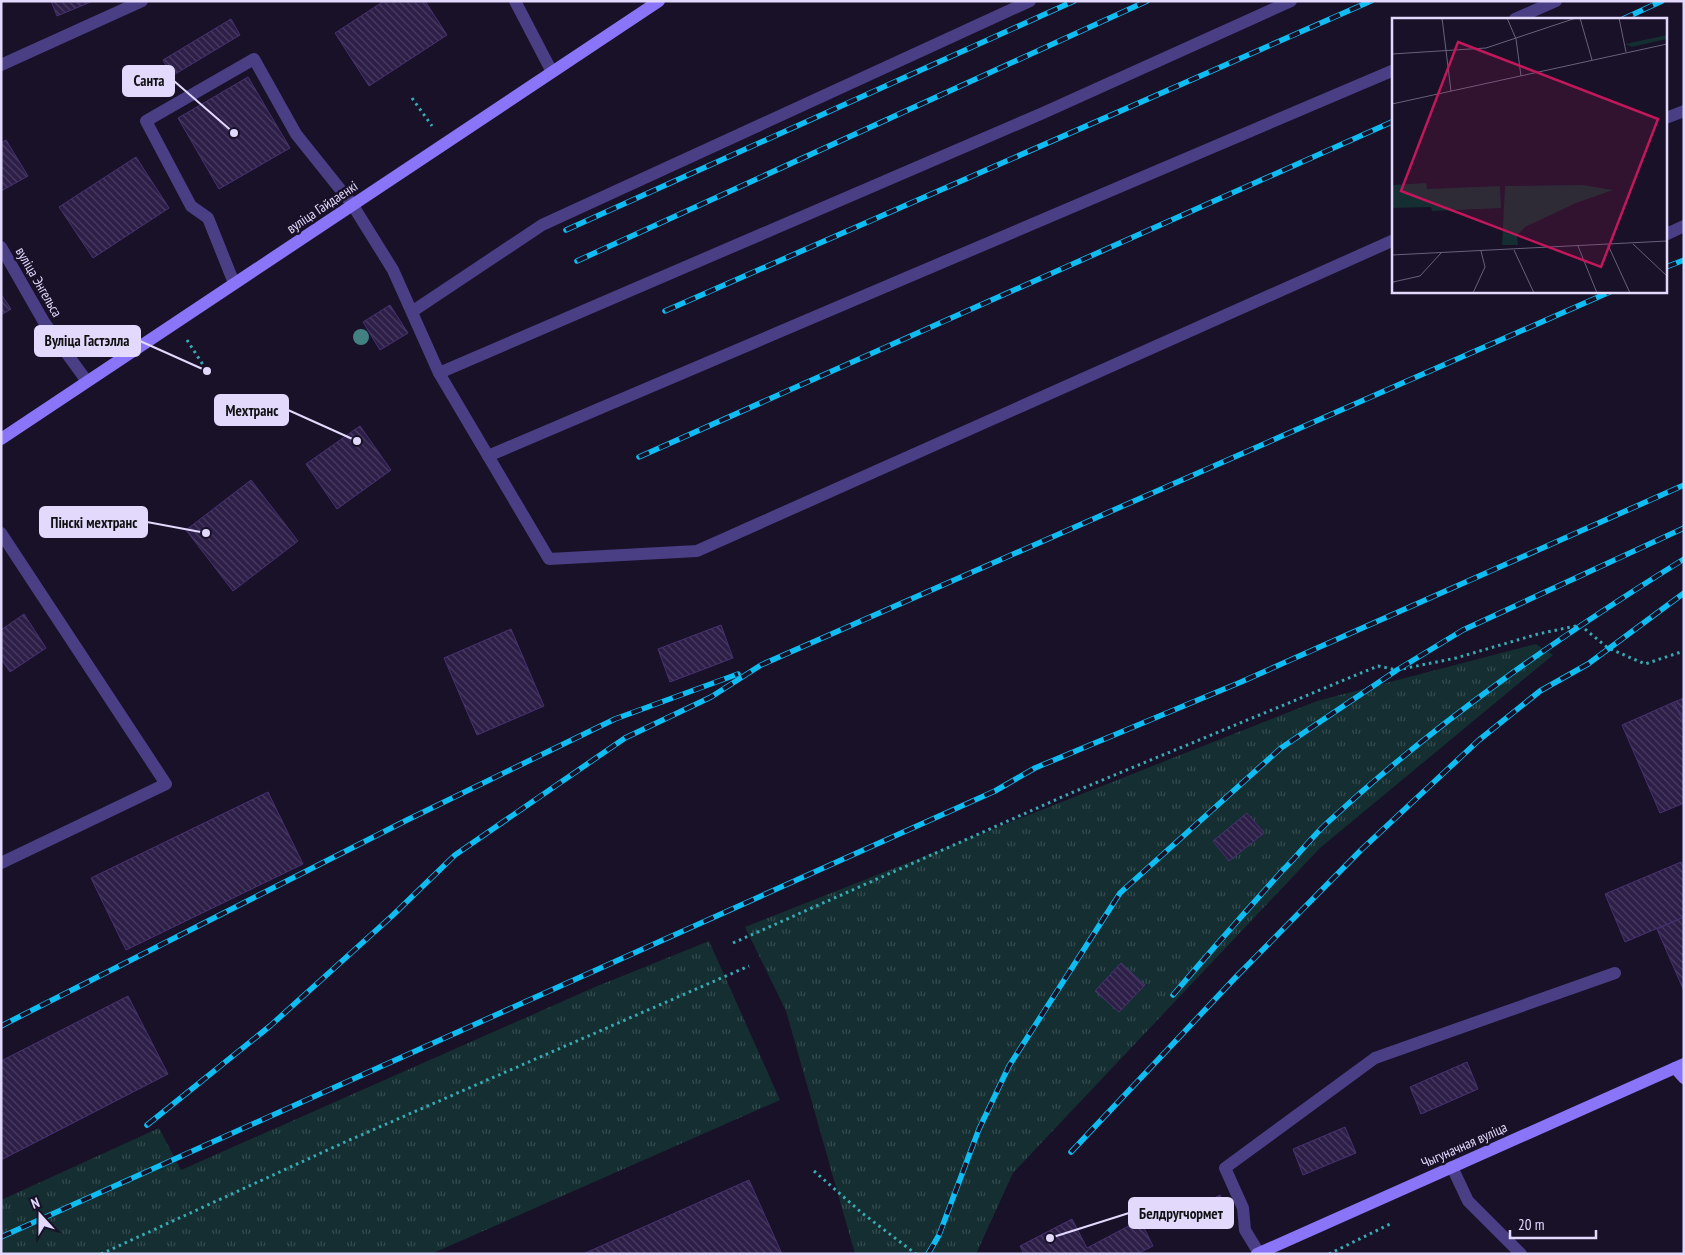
<svg xmlns="http://www.w3.org/2000/svg" width="1685" height="1255" font-family="'PT Sans Narrow',sans-serif">
<style>
.grass{fill:url(#grass-tufts)}
.building{fill:url(#building-back-hatch);stroke:#473172}
.lines{fill:none;stroke-linecap:round;stroke-linejoin:round}
.path{stroke:#36abb4;stroke-width:3;stroke-dasharray:2.5 4;stroke-linecap:butt}
.lane{stroke:#4a3e84;stroke-width:12}
.street{stroke:#4a3e84;stroke-width:12}
.secondary{stroke:#8a75f8;stroke-width:12}
.rail-casing{stroke:#0fbdf3;stroke-width:5.5}
.rail{stroke:#181127;stroke-width:4;stroke-dasharray:11;stroke-linecap:butt}
.tree{fill:#438082}
.labels{text-anchor:middle;stroke-width:5;stroke-linejoin:round;paint-order:stroke}
.street-label{font-size:14px;fill:#e2d9fd;stroke:#181127}
.inset-road{fill:none;stroke:#69617d;stroke-width:1}
.view{fill:#c2185b;fill-opacity:0.15;stroke:#c2185b;stroke-width:2.5}
.inset-edge{fill:none;stroke:#e2d9fd;stroke-width:2.5}
.leader{fill:none;stroke:#e2d9fd;stroke-width:2}
.callout-dot{fill:#e2d9fd;stroke:#181127;stroke-width:2}
.callout{fill:#e2d9fd;stroke:#e2d9fd;stroke-width:2}
.callout-label{font-size:15px;text-anchor:middle;font-weight:bold;fill:#111}
</style>
<defs>
<pattern id="grass-tufts" width="24" height="20" patternUnits="userSpaceOnUse" patternTransform="scale(1.25)"><rect width="24" height="20" fill="#142e31"/><path d="M3 7l-1-3M5 7V3M7 7l1-3M15 17l-1-3M17 17v-4M19 17l1-3" fill="none" stroke="#364c50"/></pattern>
<pattern id="building-back-hatch" width="6" height="6" patternUnits="userSpaceOnUse" patternTransform="scale(1.25)"><rect width="6" height="6" fill="#2c1e47"/><path d="M-1 5l2 2M0 0l6 6M5-1l2 2" fill="none" stroke="#4a3e62"/></pattern>
</defs>
<rect width="100%" height="100%" fill="#181127"/>
<g class="grass">
<polygon points="1536,644 1553,655 1320,848 1013,1173 976,1254 855,1254 786,1011 745,927 1317,701"/>
<polygon points="709,941 780,1100 431,1254 1,1254 1,1200 159,1128 181,1170 595,987"/>
</g>
<g class="building">
<polygon points="51,1 93,1 57,16"/>
<polygon points="384,1 425,1 447,35 369,86 335,33"/>
<polygon points="231,19 240,35 172,76 163,60"/>
<polygon points="248,77 290,148 219,189 178,118"/>
<polygon points="6,140 28,176 1,191 1,143"/>
<polygon points="136,157 169,208 93,258 59,207"/>
<polygon points="1,294 11,309 1,315"/>
<polygon points="390,305 408,333 380,350 363,322"/>
<polygon points="360,426 391,470 337,509 306,464"/>
<polygon points="251,480 298,541 233,591 186,530"/>
<polygon points="24,614 46,648 10,672 1,659 1,630"/>
<polygon points="721,625 733,658 670,682 658,649"/>
<polygon points="511,629 544,706 477,735 444,658"/>
<polygon points="1684,698 1684,724 1674,702"/>
<polygon points="1674,702 1684,724 1684,803 1660,813 1622,725"/>
<polygon points="268,792 303,864 126,950 91,878"/>
<polygon points="1247,813 1264,833 1229,861 1213,841"/>
<polygon points="1681,862 1684,870 1684,917 1625,942 1605,894"/>
<polygon points="1684,917 1684,991 1657,929"/>
<polygon points="1121,963 1145,985 1119,1012 1095,991"/>
<polygon points="128,996 168,1074 1,1160 1,1061"/>
<polygon points="1467,1062 1478,1089 1421,1114 1410,1087"/>
<polygon points="1345,1127 1356,1153 1303,1175 1293,1149"/>
<polygon points="749,1180 782,1254 583,1254"/>
<polygon points="1220,1195 1228,1210 1203,1223 1195,1208"/>
<polygon points="1072,1219 1087,1248 1140,1220 1153,1246 1137,1254 1024,1254 1020,1246"/>
</g>
<g class="lines">
<g class="path">
<polyline points="412,98 432,126"/>
<polyline points="187,340 207,371"/>
<polyline points="733,943 1071,793 1378,666 1397,670 1456,658 1538,634 1580,625 1608,648 1645,664 1684,651"/>
<polyline points="814,1171 862,1213 916,1254"/>
<polyline points="101,1254 345,1142 749,966"/>
<polyline points="1329,1254 1392,1223"/>
</g>
<g class="lane">
<polyline points="1515,19 1556,1"/>
<polyline points="1666,118 1684,111"/>
<polyline points="1666,231 1667,234 1684,226"/>
<polyline points="234,283 208,218 191,206 146,121 254,59 296,134 352,204 393,270 439,373 549,559 697,551 1394,240"/>
<polyline points="413,311 542,225 1030,1"/>
<polyline points="439,373 1043,113 1291,1"/>
<polyline points="488,456 1394,70"/>
<polyline points="1,533 166,784 1,863"/>
<polyline points="1259,1253 1245,1230 1243,1208 1225,1168 1375,1058 1615,973"/>
</g>
<g class="street">
<polyline points="515,1 552,72"/>
<polyline points="1,65 142,1"/>
<polyline points="1,247 44,322 86,380"/>
<polyline points="1452,1167 1468,1201 1521,1254"/>
</g>
<g class="secondary">
<polyline points="1,439 659,1"/>
<polyline points="1675,1068 1684,1078"/>
<polyline points="1257,1254 1684,1064"/>
</g>
<defs>
<g id="rail">
<polyline points="1623,19 1662,1"/>
<polyline points="566,230 1074,1"/>
<polyline points="577,261 1147,1"/>
<polyline points="1666,267 1684,260"/>
<polyline points="665,311 1371,1"/>
<polyline points="639,457 1394,121"/>
<path d="M1173,995C1209,953 1246,911 1283,870C1298,855 1311,838 1327,823C1436,722 1557,638 1684,559"/>
<polyline points="1,1026 407,820 615,719 738,674"/>
<polyline points="147,1125 270,1026 392,916 455,855 625,738 711,697 761,665 1612,291"/>
<polyline points="1071,1152 1235,978 1361,850 1479,740 1540,691 1588,664 1684,593"/>
<polyline points="1,1237 995,791 1035,768 1241,682 1684,485"/>
<polyline points="928,1254 939,1235 979,1129 1009,1066 1120,893 1281,748 1397,670 1463,630 1684,528"/>
</g>
</defs>
<use href="#rail" class="rail-casing"/>
<use href="#rail" class="rail"/>
</g>
<circle class="tree" cx="361" cy="337" r="8"/>
<g class="labels">
<g class="street-label">
<text transform="translate(322 207) rotate(-34)" y="5">вуліца Гайдаенкі</text>
<text transform="translate(39 282) rotate(60)" y="5">вуліца Энгельса</text>
<text transform="translate(1464 1145) rotate(-24)" y="5">Чыгуначная вуліца</text>
</g>
</g>
<g transform="translate(1392 18)">
<rect width="275" height="275" fill="#181127"/>
<path d="M275,17V21L240,29L233,26ZM34,165L35,171L108,168L109,190L40,193L39,189L0,190V167ZM191,167L221,172L184,185L133,209L125,217L126,227H110L113,168Z" fill="#142e31"/>
<path class="inset-road" d="M50,0L59,73M115,0L124,21L129,58M188,0L200,42M227,0L234,34M0,36L94,30L184,0M0,86L275,26M241,226L275,258M216,227L238,275M186,228L205,275M122,232L142,275M0,237L275,223M0,268L1,264L28,258L49,235M81,275L93,249L89,233"/>
<path class="view" d="M66,24L266,101L209,249L9,173Z"/>
<rect width="275" height="275" class="inset-edge"/>
</g>
<path class="leader" d="M234 133L174 81M207 371L140 341M357 441L288 410M206 533L147 522M1050 1238L1129 1213"/>
<g class="callout-dot">
<circle cx="234" cy="133" r="5"/>
<circle cx="207" cy="371" r="5"/>
<circle cx="357" cy="441" r="5"/>
<circle cx="206" cy="533" r="5"/>
<circle cx="1050" cy="1238" r="5"/>
</g>
<g class="callout">
<rect x="123" y="66" width="51" height="30" rx="5"/>
<rect x="35" y="326" width="105" height="30" rx="5"/>
<rect x="215" y="395" width="73" height="30" rx="5"/>
<rect x="40" y="507" width="107" height="30" rx="5"/>
<rect x="1129" y="1198" width="104" height="30" rx="5"/>
</g>
<g class="callout-label">
<text x="149" y="86">Санта</text>
<text x="87" y="346">Вуліца Гастэлла</text>
<text x="252" y="416">Мехтранс</text>
<text x="94" y="528">Пінскі мехтранс</text>
<text x="1181" y="1219">Белдругчормет</text>
</g>
<rect width="1685" height="1255" fill="none" stroke="#e2d9fd" stroke-width="5"/>
<g transform="translate(40 1215) rotate(339)" stroke="#181127" stroke-width="4" paint-order="stroke">
<path d="M0-4L9 19L0 12L-9 19Z" fill="#e2d9fd"/>
<text y="-8" font-size="14" font-weight="bold" text-anchor="middle" fill="#e2d9fd">N</text>
</g>
<path d="M1510 1230v8h86v-8" fill="none" stroke="#e2d9fd" stroke-width="2.5"/>
<text x="1518" y="1230" font-size="15" fill="#e2d9fd" stroke="#181127" stroke-width="4" paint-order="stroke">20 m</text>
</svg>
